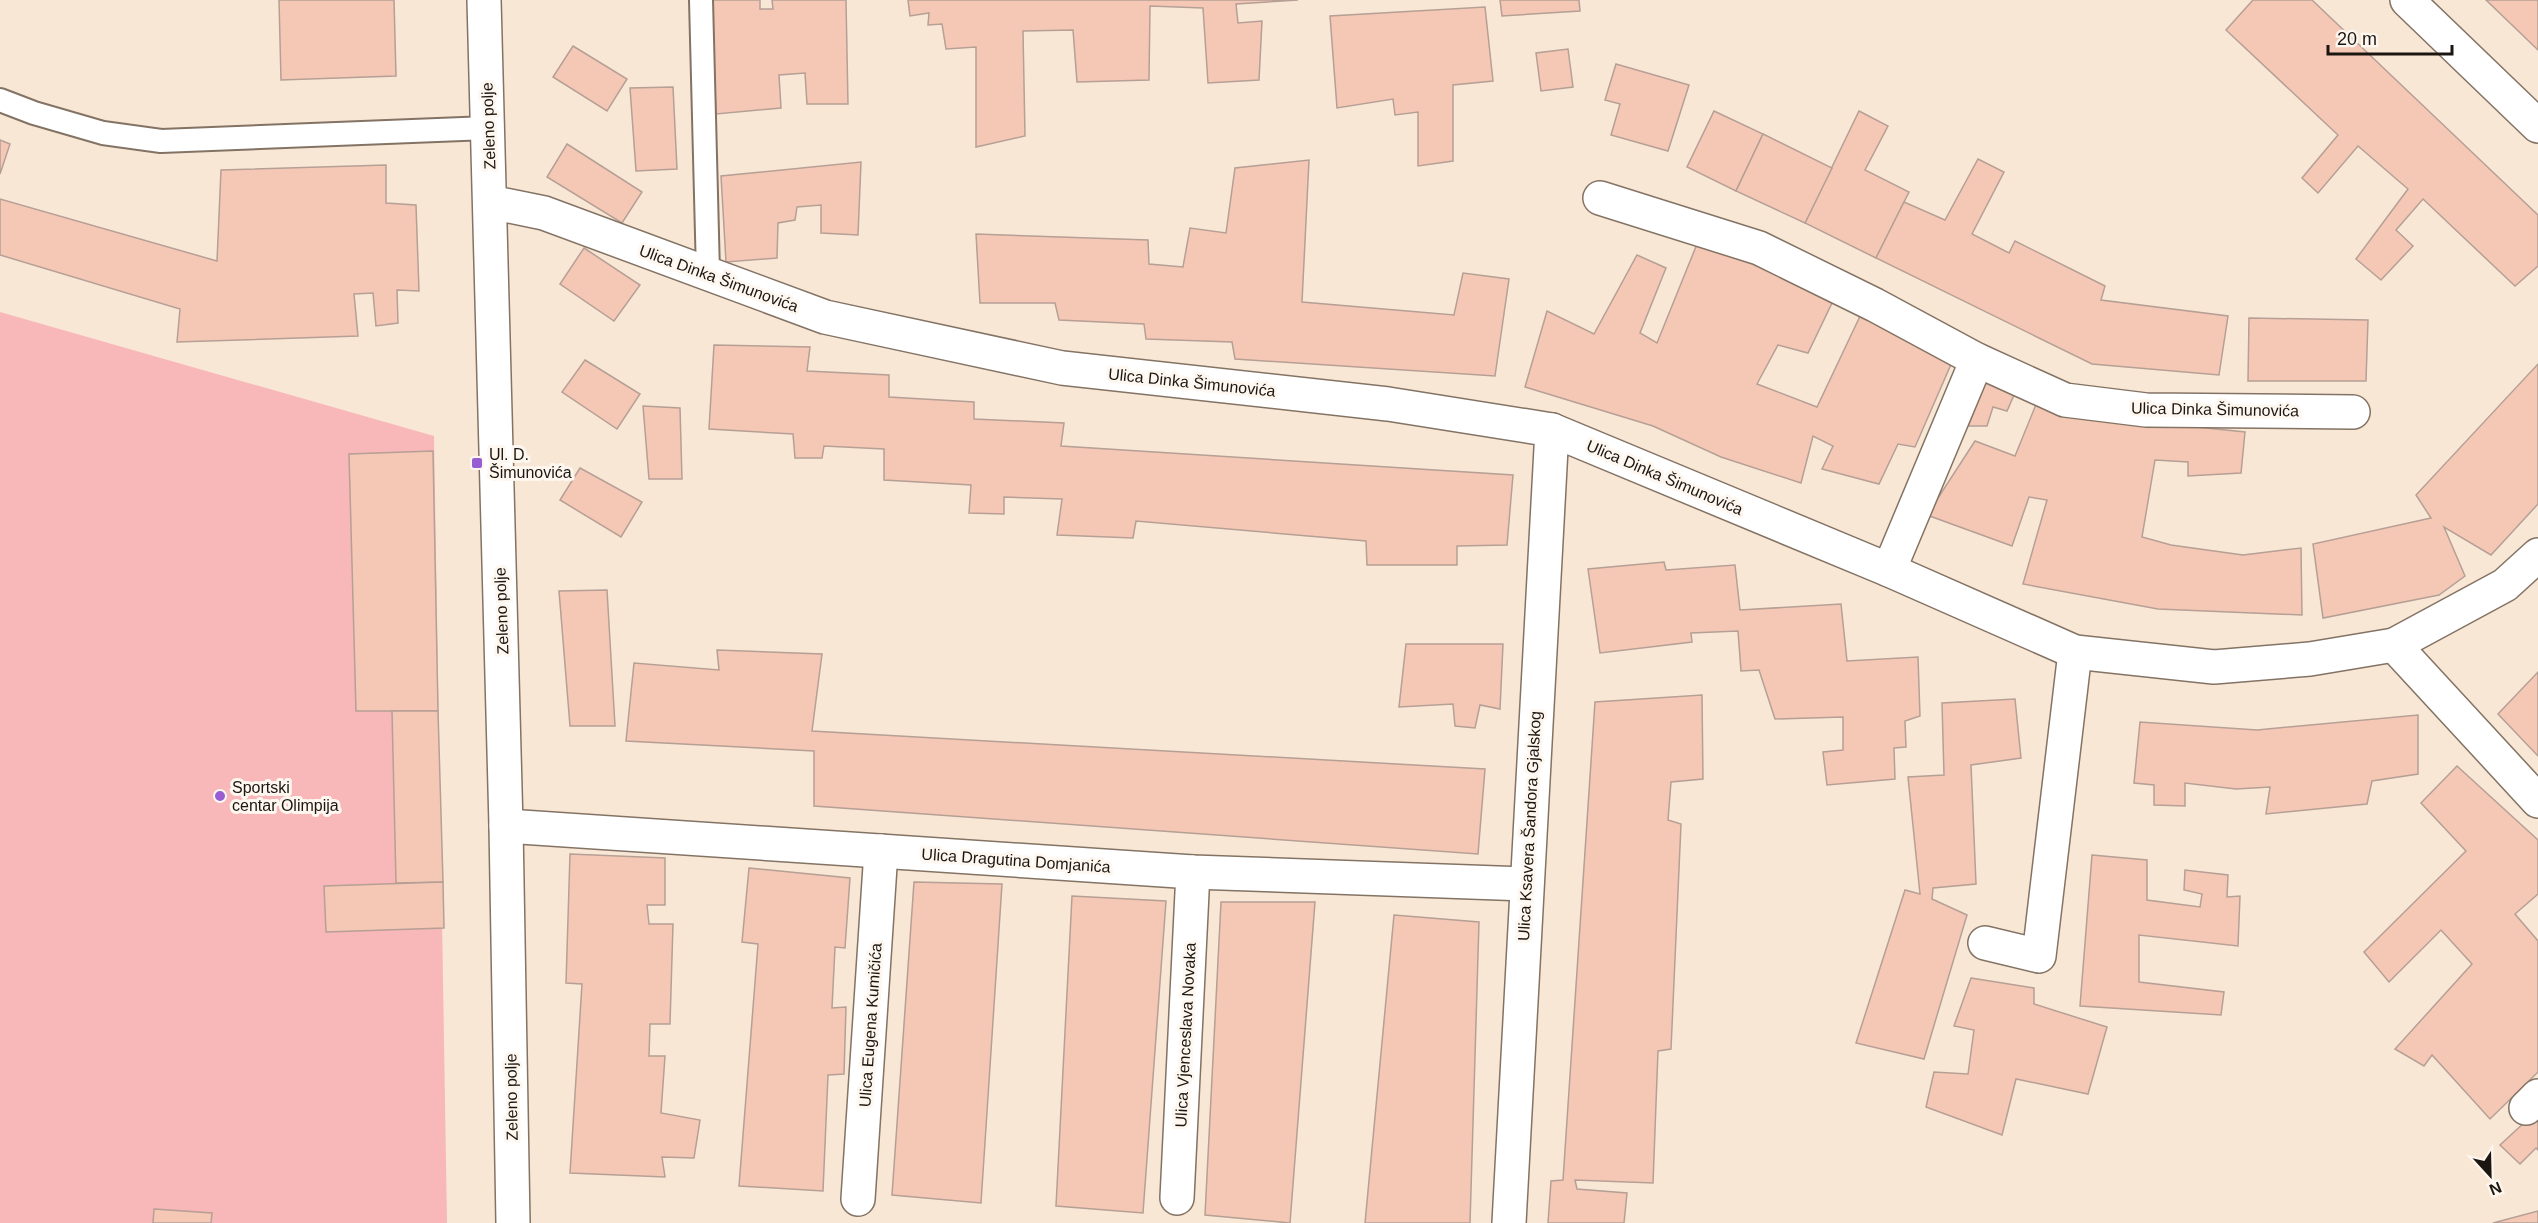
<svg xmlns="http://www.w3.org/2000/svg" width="2538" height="1223" font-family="Arial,sans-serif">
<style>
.green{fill:#f8b7b8}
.building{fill:#f5c8b6;stroke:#b69f95;stroke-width:1.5}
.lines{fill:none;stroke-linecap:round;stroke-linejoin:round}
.service-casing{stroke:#837364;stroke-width:26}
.minor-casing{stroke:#837364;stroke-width:36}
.service{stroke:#fff;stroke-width:22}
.minor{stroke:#fff;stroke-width:33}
.poi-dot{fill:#985cd3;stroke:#fef7f0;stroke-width:2}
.labels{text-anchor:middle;stroke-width:6;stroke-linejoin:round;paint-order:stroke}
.street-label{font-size:16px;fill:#1c1610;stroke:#fef7f0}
.poi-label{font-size:16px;fill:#1c1610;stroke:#fef7f0;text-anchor:start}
</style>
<rect width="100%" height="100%" fill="#f9e7d6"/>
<polygon class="green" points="0,312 434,436 447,1223 0,1223"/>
<g class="building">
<polygon points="279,0 394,0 396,76 281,80"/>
<polygon points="711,0 760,0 760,9 773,9 772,0 846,0 848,104 807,104 805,73 779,75 781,108 716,114"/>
<polygon points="908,0 1298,0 1236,4 1238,23 1262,21 1259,80 1208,83 1203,8 1150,6 1149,80 1077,82 1073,30 1023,31 1025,136 976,147 976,47 946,49 942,24 928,25 929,13 910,16"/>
<polygon points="1500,0 1579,0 1580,11 1502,16"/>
<polygon points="2253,0 2312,0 2538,215 2538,266 2515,286 2423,199 2396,230 2413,246 2381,280 2356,259 2408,189 2358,146 2318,193 2302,178 2338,135 2226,30"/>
<polygon points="2486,0 2538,0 2538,50"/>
<polygon points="1485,7 1493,81 1453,85 1453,161 1418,166 1418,112 1395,115 1393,99 1337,108 1330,16"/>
<polygon points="573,46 627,79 607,111 553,77"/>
<polygon points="1568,49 1573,87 1541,91 1536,53"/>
<polygon points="1616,64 1689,85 1668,151 1611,135 1620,104 1605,100"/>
<polygon points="673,87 677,169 636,171 630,88"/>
<polygon points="1714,111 1763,134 1736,191 1687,167"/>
<polygon points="1859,111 1888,126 1865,170 1909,192 1876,258 1805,223"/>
<polygon points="1763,134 1832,168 1805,223 1736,191"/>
<polygon points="0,140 10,144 0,174"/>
<polygon points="567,144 642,192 622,223 547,177"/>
<polygon points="1978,159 2004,172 1972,234 2009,253 2015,241 2105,286 2101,300 2228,316 2219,375 2092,364 1876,258 1904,202 1945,220"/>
<polygon points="1309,160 1302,302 1454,315 1463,273 1509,279 1495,376 1235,359 1232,342 1146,339 1144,324 1059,320 1055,303 980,303 976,234 1148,240 1149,264 1183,267 1190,228 1226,233 1235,168"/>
<polygon points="861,162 858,235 821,233 821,205 797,207 795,220 778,223 777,258 726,262 721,176"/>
<polygon points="386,165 386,203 416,205 419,291 397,290 398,323 376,326 373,293 354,294 358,336 177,342 180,309 0,255 0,199 217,261 221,170"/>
<polygon points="1697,244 1755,261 1832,303 1808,353 1778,345 1757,384 1817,407 1862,312 1952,362 1915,447 1898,444 1879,484 1822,469 1833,446 1813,436 1801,483 1721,457 1653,426 1525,387 1547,311 1594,334 1637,255 1666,268 1640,333 1657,343"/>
<polygon points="584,248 640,285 614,321 560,284"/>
<polygon points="2249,318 2368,320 2366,381 2248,381"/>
<polygon points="714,345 810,347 807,371 889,375 889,397 974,402 974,419 1064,423 1061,446 1513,475 1507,545 1457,546 1457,565 1367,565 1366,541 1136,521 1133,538 1057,535 1062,499 1004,497 1004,514 969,513 971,485 884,480 884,449 824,446 822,458 795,458 793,434 709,429"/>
<polygon points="585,360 640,394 617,429 562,392"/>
<polygon points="2538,364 2538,504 2491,555 2444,527 2465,576 2439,595 2323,618 2313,544 2431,518 2416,495"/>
<polygon points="1986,382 2014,395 2007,411 1993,407 1987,426 1968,426"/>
<polygon points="2037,402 2069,414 2245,432 2241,473 2188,476 2188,462 2155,460 2142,537 2171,545 2243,555 2301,548 2302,615 2158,609 2023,584 2047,500 2029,497 2012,546 1927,515 1975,441 2015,456"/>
<polygon points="643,406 680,408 682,479 649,479"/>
<polygon points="433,451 438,711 356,711 349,454"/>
<polygon points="580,468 642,502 621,537 560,500"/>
<polygon points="1664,562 1666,570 1735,565 1740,610 1841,604 1847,661 1918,657 1920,716 1905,721 1906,747 1894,748 1895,779 1827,785 1823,752 1843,750 1843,717 1775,719 1759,670 1741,671 1738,631 1691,633 1692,642 1600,653 1588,569"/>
<polygon points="607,590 615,726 570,726 559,591"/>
<polygon points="1406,644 1503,644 1500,709 1480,705 1475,728 1455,726 1453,704 1399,707"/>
<polygon points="717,650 822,654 812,731 1485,769 1478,854 814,806 814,751 626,741 634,663 719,670"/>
<polygon points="2538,672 2538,756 2498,714"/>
<polygon points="1702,695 1703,779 1671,782 1668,820 1681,824 1671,1049 1658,1051 1653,1183 1575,1180 1577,1189 1627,1193 1624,1223 1548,1223 1551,1181 1563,1180 1595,702"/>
<polygon points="2015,699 2021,758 1971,765 1976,884 1933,888 1932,899 1967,915 1924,1059 1856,1043 1905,890 1920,894 1908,777 1944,775 1942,703"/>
<polygon points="392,711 438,711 443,882 396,883"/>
<polygon points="2418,715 2418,774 2372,781 2367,804 2266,814 2270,787 2236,789 2185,783 2185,806 2154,805 2154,785 2134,783 2140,722 2257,730"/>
<polygon points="2457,766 2538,840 2538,894 2515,914 2538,941 2538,1072 2490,1119 2432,1055 2424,1066 2395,1049 2472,964 2441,930 2389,982 2364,952 2466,851 2421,803"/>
<polygon points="570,854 665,858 665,905 647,905 649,924 673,924 670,1024 650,1024 649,1056 665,1056 661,1113 700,1120 694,1158 662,1157 665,1177 570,1173 582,984 566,983"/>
<polygon points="2092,855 2147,860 2147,900 2200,907 2202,894 2184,890 2185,870 2228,875 2227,897 2240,896 2238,946 2139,935 2139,982 2224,992 2221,1015 2080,1006"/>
<polygon points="749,868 850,878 845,948 835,947 832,1008 846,1007 844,1074 828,1075 823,1191 739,1186 758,944 742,942"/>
<polygon points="443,882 444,928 326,932 324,886"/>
<polygon points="914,882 1002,884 981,1203 892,1195"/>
<polygon points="1072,896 1166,901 1143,1213 1056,1206"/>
<polygon points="1221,902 1315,902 1290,1223 1205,1215"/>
<polygon points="1394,915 1479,922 1470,1223 1365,1223"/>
<polygon points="1971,978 2034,988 2034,1004 2107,1027 2088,1094 2016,1079 2002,1135 1926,1107 1934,1072 1968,1074 1974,1030 1954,1026"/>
<polygon points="2538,1110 2538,1150 2536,1148 2520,1164 2500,1145"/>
<polygon points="154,1209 212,1213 211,1223 153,1223"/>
<polygon points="2538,1211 2538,1223 2493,1223"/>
</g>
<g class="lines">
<defs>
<g id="service">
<polyline points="701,0 708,273"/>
<polyline points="0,100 34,113 103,133 161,141 488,128"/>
</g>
<g id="minor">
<polyline points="484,0 506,826 513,1223"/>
<polyline points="2407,0 2538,126"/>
<polyline points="1600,198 1759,248 1875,305 1977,360 2065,400 2146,410 2353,412"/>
<polyline points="490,202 544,213 825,317 1062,368 1388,404 1552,430 1889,570 2075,652 2214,667 2310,659 2394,645 2505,585 2538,555"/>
<polyline points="1889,570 1977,360"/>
<polyline points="2394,645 2538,801"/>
<polyline points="506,826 1193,872 1526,884"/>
<polyline points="1985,943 2039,956 2075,652"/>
<polyline points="2526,1108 2538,1096"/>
<polyline points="1177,1198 1193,872"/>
<polyline points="858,1199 881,851"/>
<polyline points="1509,1223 1552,430"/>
</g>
</defs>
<use href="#service" class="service-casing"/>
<use href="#minor" class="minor-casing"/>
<use href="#service" class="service"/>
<use href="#minor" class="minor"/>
</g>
<g class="poi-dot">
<rect x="471" y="457" width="12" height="12" rx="3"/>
<circle cx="220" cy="796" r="6"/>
</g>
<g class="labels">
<g class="street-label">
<text transform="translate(488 126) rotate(-92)" y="6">Zeleno polje</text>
<text transform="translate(719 278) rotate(20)" y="6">Ulica Dinka Šimunovića</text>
<text transform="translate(1192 382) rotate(6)" y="6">Ulica Dinka Šimunovića</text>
<text transform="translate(2215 409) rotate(1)" y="6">Ulica Dinka Šimunovića</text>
<text transform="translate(1665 477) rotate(23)" y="6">Ulica Dinka Šimunovića</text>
<text transform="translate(501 611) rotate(-92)" y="6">Zeleno polje</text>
<text transform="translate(1529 826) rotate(-87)" y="6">Ulica Ksavera Šandora Gjalskog</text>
<text transform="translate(1016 860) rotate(4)" y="6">Ulica Dragutina Domjanića</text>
<text transform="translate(870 1025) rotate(-86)" y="6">Ulica Eugena Kumičića</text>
<text transform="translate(1185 1035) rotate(-87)" y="6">Ulica Vjenceslava Novaka</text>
<text transform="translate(511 1097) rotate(-91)" y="6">Zeleno polje</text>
</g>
<g class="poi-label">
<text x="489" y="460">Ul. D.<tspan x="489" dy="18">Šimunovića</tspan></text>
<text x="232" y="793">Sportski<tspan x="232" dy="18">centar Olimpija</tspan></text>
</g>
</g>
<g transform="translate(2490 1175) rotate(158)" stroke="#fef7f0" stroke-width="4.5" paint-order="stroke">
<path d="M0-4.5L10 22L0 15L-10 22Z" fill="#1c1610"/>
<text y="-9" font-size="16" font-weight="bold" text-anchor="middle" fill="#1c1610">N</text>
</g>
<path d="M2328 45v9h124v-9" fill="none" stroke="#1c1610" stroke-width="3"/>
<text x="2337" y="45" font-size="18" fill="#1c1610" stroke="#fef7f0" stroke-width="4.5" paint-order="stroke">20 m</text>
</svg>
